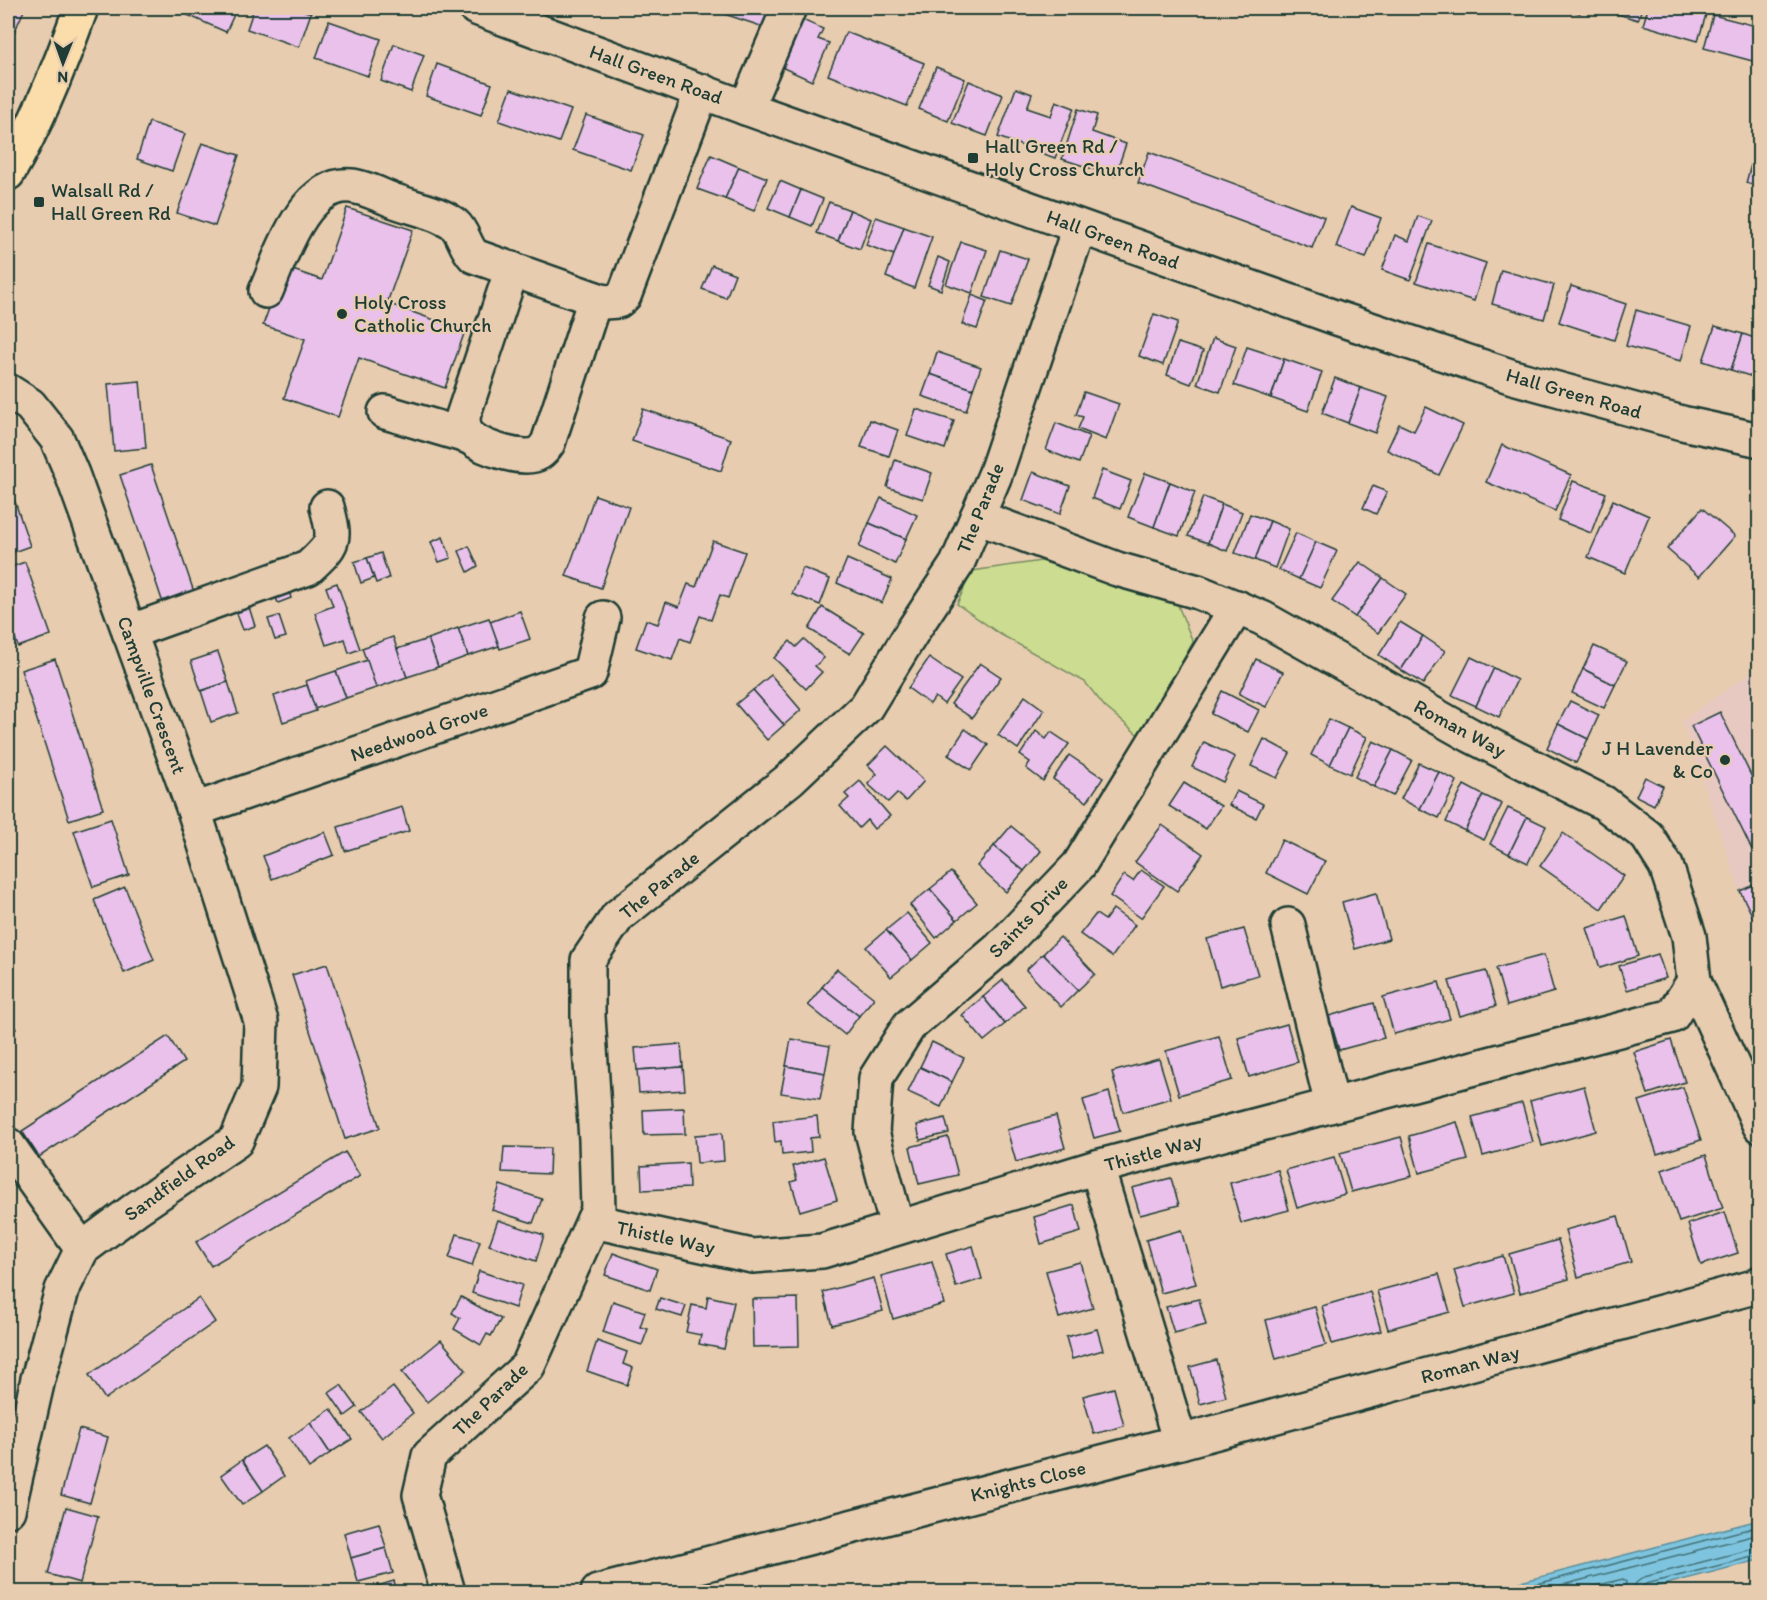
<svg xmlns="http://www.w3.org/2000/svg" width="1767" height="1600" font-family="Itim,sans-serif">
<style>
.built{fill:#e8c9c1}
.green{fill:#ccdc90;stroke:#768c62;stroke-width:1.5}
.water{fill:#7ec4df;stroke:#588e9b;stroke-width:1.5}
.lines{fill:none;stroke-linecap:round;stroke-linejoin:round}
.shore{stroke:#457378;stroke-width:1.5}
.building{fill:#e9c1ea;stroke:#1f3d34;stroke-width:1.5}
.minor-casing{stroke:#1f3d34;stroke-width:38}
.major-casing{stroke:#1f3d34;stroke-width:38}
.minor{stroke:#e8ccaf;stroke-width:33}
.major{stroke:#faddab;stroke-width:33}
.poi-dot{fill:#1f3d34;stroke:#e8ccaf;stroke-width:2}
.labels{text-anchor:middle;stroke-width:4.5;stroke-linejoin:round;paint-order:stroke}
.street-label{font-size:20px;fill:#1f3d34;stroke:#e8ccaf}
.poi-label{font-size:20px;fill:#1f3d34;stroke:#e8ccaf;text-anchor:start}
</style>
<rect width="100%" height="100%" fill="#e8ccaf"/>
<filter id="ink" filterUnits="userSpaceOnUse"><feTurbulence type="fractalNoise" baseFrequency=".0167" numOctaves="2"/><feDisplacementMap in="SourceGraphic" scale="12" xChannelSelector="R" yChannelSelector="G"/><feConvolveMatrix kernelMatrix="1 2 1 2 8 2 1 2 1" color-interpolation-filters="sRGB"/></filter>
<g filter="url(#ink)">
<polygon class="built" points="1759,666 1759,947 1682,721"/>
<polygon class="green" points="1041,561 1177,603 1193,642 1141,737 1105,707 1085,682 1000,634 957,604 972,571"/>
<polygon class="water" points="1759,1520 1759,1560 1636,1592 1482,1592"/>
<g class="lines">
<g class="shore">
<polyline points="1506,1592 1760,1526"/>
<polyline points="1535,1592 1760,1534"/>
<polyline points="1571,1592 1623,1579 1626,1582 1624,1592"/>
<polyline points="1633,1592 1636,1583 1644,1577 1760,1547"/>
<polyline points="1641,1592 1642,1587 1646,1584 1760,1555"/>
</g>
</g>
<g class="building">
<polygon points="8,8 25,8 8,46"/>
<polygon points="175,8 237,8 226,32 174,9"/>
<polygon points="254,8 296,8 311,13 299,47 247,29"/>
<polygon points="706,8 777,8 770,29"/>
<polygon points="1557,8 1581,8 1580,13"/>
<polygon points="1598,8 1642,8 1638,20"/>
<polygon points="1648,8 1708,8 1698,41 1643,25"/>
<polygon points="1713,15 1760,27 1760,63 1704,48"/>
<polygon points="796,17 823,29 818,39 829,43 812,81 768,61"/>
<polygon points="329,21 381,39 368,76 316,58"/>
<polygon points="846,32 924,63 907,106 828,75"/>
<polygon points="394,44 424,55 411,92 381,81"/>
<polygon points="437,64 492,84 481,115 426,96"/>
<polygon points="936,67 965,79 948,121 919,109"/>
<polygon points="969,81 1003,95 987,136 952,123"/>
<polygon points="1016,88 1032,94 1027,108 1051,116 1056,101 1074,108 1055,158 998,137"/>
<polygon points="511,89 571,110 559,142 499,121"/>
<polygon points="1078,109 1097,115 1092,132 1126,144 1115,176 1062,159"/>
<polygon points="586,115 644,135 631,170 573,150"/>
<polygon points="149,122 185,134 172,171 137,159"/>
<polygon points="202,143 239,155 215,226 177,213"/>
<polygon points="1149,152 1324,217 1312,248 1138,183"/>
<polygon points="1754,154 1760,156 1760,187 1746,183"/>
<polygon points="711,155 739,167 725,199 697,189"/>
<polygon points="739,167 767,178 754,211 725,199"/>
<polygon points="780,181 801,190 790,217 768,208"/>
<polygon points="801,190 823,199 812,226 790,217"/>
<polygon points="829,202 850,210 838,241 817,233"/>
<polygon points="1351,207 1381,218 1366,258 1336,247"/>
<polygon points="347,208 413,230 387,303 465,331 445,388 359,358 338,417 284,398 305,339 263,325 284,267 322,280"/>
<polygon points="850,210 871,219 860,249 838,241"/>
<polygon points="1418,216 1432,221 1410,280 1382,270 1395,235 1409,241"/>
<polygon points="876,217 904,227 894,255 866,245"/>
<polygon points="904,227 932,237 914,288 886,277"/>
<polygon points="961,242 987,250 972,293 946,284"/>
<polygon points="1429,244 1486,263 1474,301 1416,282"/>
<polygon points="1000,250 1028,259 1011,306 984,297"/>
<polygon points="938,257 950,262 941,290 928,285"/>
<polygon points="712,265 735,274 726,298 702,289"/>
<polygon points="1501,270 1554,285 1544,319 1492,304"/>
<polygon points="1571,286 1626,304 1614,340 1559,322"/>
<polygon points="972,295 987,301 977,329 962,324"/>
<polygon points="1636,310 1691,326 1681,361 1626,346"/>
<polygon points="1154,314 1178,322 1163,365 1139,356"/>
<polygon points="1715,326 1743,334 1731,370 1703,361"/>
<polygon points="1743,334 1760,340 1759,379 1731,370"/>
<polygon points="1213,338 1236,346 1220,392 1197,384"/>
<polygon points="1178,343 1203,351 1191,384 1167,375"/>
<polygon points="1247,347 1284,359 1271,398 1234,385"/>
<polygon points="937,352 981,367 973,389 930,374"/>
<polygon points="1284,359 1322,372 1308,411 1271,398"/>
<polygon points="930,374 973,389 966,411 922,396"/>
<polygon points="1335,378 1361,388 1348,423 1322,413"/>
<polygon points="140,381 146,448 114,451 108,384"/>
<polygon points="1361,388 1388,397 1375,433 1348,423"/>
<polygon points="1084,392 1119,404 1106,440 1078,429 1083,417 1076,415"/>
<polygon points="1426,407 1463,425 1439,475 1387,450 1399,424 1414,431"/>
<polygon points="643,409 731,439 721,471 632,441"/>
<polygon points="916,409 954,421 945,449 907,436"/>
<polygon points="870,420 898,430 889,456 861,447"/>
<polygon points="1056,423 1089,436 1079,463 1046,450"/>
<polygon points="1502,445 1571,475 1555,511 1486,482"/>
<polygon points="895,460 932,473 923,499 887,487"/>
<polygon points="151,465 196,598 165,609 120,475"/>
<polygon points="1102,470 1131,481 1120,509 1092,498"/>
<polygon points="1033,472 1070,486 1060,514 1023,500"/>
<polygon points="1145,473 1170,482 1154,527 1128,517"/>
<polygon points="1573,481 1606,493 1591,533 1558,520"/>
<polygon points="1170,482 1195,492 1179,536 1154,527"/>
<polygon points="1373,486 1387,492 1376,514 1363,508"/>
<polygon points="12,493 30,546 8,554 8,494"/>
<polygon points="595,495 629,507 601,588 566,576"/>
<polygon points="1203,497 1222,504 1208,543 1188,536"/>
<polygon points="881,498 917,515 906,539 869,523"/>
<polygon points="1613,500 1649,516 1625,573 1588,557"/>
<polygon points="1222,504 1242,512 1227,551 1208,543"/>
<polygon points="1702,508 1735,536 1699,577 1667,549"/>
<polygon points="1250,514 1270,521 1255,560 1235,553"/>
<polygon points="1270,521 1289,529 1275,568 1255,560"/>
<polygon points="869,523 906,539 895,564 859,547"/>
<polygon points="1296,533 1316,542 1299,579 1279,570"/>
<polygon points="443,537 451,558 439,562 431,542"/>
<polygon points="713,541 745,552 728,598 720,595 711,620 700,616 690,642 680,638 672,660 636,648 646,620 658,624 666,602 679,607 688,584 696,587"/>
<polygon points="1316,542 1337,551 1320,588 1299,579"/>
<polygon points="469,546 478,566 468,572 459,551"/>
<polygon points="381,553 389,578 376,583 367,558"/>
<polygon points="367,558 374,578 361,583 354,562"/>
<polygon points="847,559 892,579 882,603 837,583"/>
<polygon points="25,562 51,635 18,647 8,616 8,568"/>
<polygon points="1360,562 1383,578 1355,617 1332,601"/>
<polygon points="803,568 830,579 820,605 792,594"/>
<polygon points="1383,578 1406,594 1378,633 1355,617"/>
<polygon points="337,583 360,649 349,653 345,639 326,645 315,613 333,606 326,587"/>
<polygon points="288,587 291,598 278,603 274,592"/>
<polygon points="249,607 255,626 243,630 236,611"/>
<polygon points="822,607 864,633 850,654 809,629"/>
<polygon points="520,611 530,639 500,649 490,622"/>
<polygon points="279,616 286,637 275,640 268,619"/>
<polygon points="489,618 499,646 468,656 458,628"/>
<polygon points="1400,622 1423,636 1401,670 1379,655"/>
<polygon points="458,628 468,656 438,667 428,639"/>
<polygon points="1423,636 1445,651 1423,684 1401,670"/>
<polygon points="393,637 407,677 376,688 362,648"/>
<polygon points="428,639 438,667 407,677 397,649"/>
<polygon points="804,639 824,658 815,666 822,672 806,689 774,658 790,641 796,647"/>
<polygon points="1594,646 1627,661 1615,685 1583,669"/>
<polygon points="218,652 228,682 201,691 191,661"/>
<polygon points="1471,657 1494,668 1476,706 1452,695"/>
<polygon points="929,658 961,680 944,704 935,697 930,704 908,688"/>
<polygon points="55,659 103,809 69,820 21,670"/>
<polygon points="1256,659 1283,672 1266,707 1239,694"/>
<polygon points="367,660 376,688 346,698 336,671"/>
<polygon points="980,663 1001,677 972,718 951,704"/>
<polygon points="1494,668 1517,680 1499,717 1476,706"/>
<polygon points="1583,669 1615,685 1604,708 1572,693"/>
<polygon points="336,671 346,698 315,709 306,681"/>
<polygon points="771,675 801,710 784,725 753,690"/>
<polygon points="228,682 238,713 211,722 201,691"/>
<polygon points="307,685 316,711 283,722 274,696"/>
<polygon points="753,690 784,725 767,740 736,704"/>
<polygon points="1222,691 1259,710 1248,732 1211,714"/>
<polygon points="1025,696 1044,710 1018,749 998,735"/>
<polygon points="1570,701 1599,715 1588,739 1558,724"/>
<polygon points="1720,712 1760,794 1760,866 1691,726"/>
<polygon points="1329,719 1348,728 1330,765 1311,755"/>
<polygon points="1558,724 1588,739 1576,763 1547,748"/>
<polygon points="1348,728 1367,737 1350,774 1330,765"/>
<polygon points="965,729 988,745 971,770 948,755"/>
<polygon points="1036,731 1046,739 1051,732 1069,744 1043,781 1026,768 1030,762 1020,755"/>
<polygon points="1264,739 1290,753 1277,778 1251,766"/>
<polygon points="1373,741 1393,750 1374,787 1355,777"/>
<polygon points="1204,742 1235,757 1223,782 1192,767"/>
<polygon points="887,746 924,781 906,801 897,793 888,802 868,784 877,774 868,765"/>
<polygon points="1393,750 1412,760 1393,796 1374,787"/>
<polygon points="1069,755 1103,778 1087,802 1053,779"/>
<polygon points="1419,763 1439,772 1420,809 1401,799"/>
<polygon points="1439,772 1457,781 1439,818 1420,809"/>
<polygon points="1645,777 1663,786 1654,805 1636,796"/>
<polygon points="860,781 890,816 874,829 867,820 859,828 840,806 849,798 845,794"/>
<polygon points="1184,783 1221,806 1206,829 1169,806"/>
<polygon points="1464,785 1483,795 1465,831 1446,822"/>
<polygon points="1236,791 1263,804 1256,818 1229,805"/>
<polygon points="1483,795 1502,804 1484,840 1465,831"/>
<polygon points="402,807 409,831 345,851 338,827"/>
<polygon points="1508,808 1527,817 1509,854 1490,844"/>
<polygon points="1527,817 1546,826 1528,863 1509,854"/>
<polygon points="111,819 129,875 93,887 74,831"/>
<polygon points="1162,825 1203,854 1177,891 1135,862"/>
<polygon points="1011,826 1041,851 1024,871 994,846"/>
<polygon points="325,832 334,855 272,879 263,856"/>
<polygon points="1563,833 1624,876 1601,909 1540,866"/>
<polygon points="1282,840 1325,861 1308,894 1266,873"/>
<polygon points="994,846 1024,871 1006,892 977,866"/>
<polygon points="1141,870 1164,886 1141,918 1110,896 1124,875 1133,881"/>
<polygon points="951,872 977,903 957,920 930,889"/>
<polygon points="1760,882 1760,931 1740,891"/>
<polygon points="125,887 154,960 124,973 94,900"/>
<polygon points="930,889 957,920 936,938 910,905"/>
<polygon points="1376,893 1389,939 1355,949 1342,902"/>
<polygon points="1113,909 1135,925 1112,957 1080,934 1096,914 1105,920"/>
<polygon points="907,913 932,943 912,960 886,930"/>
<polygon points="1626,916 1638,956 1600,968 1587,928"/>
<polygon points="1244,929 1258,975 1220,986 1207,939"/>
<polygon points="886,930 912,960 891,977 866,947"/>
<polygon points="1060,937 1095,974 1078,990 1043,954"/>
<polygon points="1043,954 1078,990 1061,1007 1026,970"/>
<polygon points="1658,954 1666,978 1627,990 1619,966"/>
<polygon points="1544,955 1554,992 1507,1006 1496,968"/>
<polygon points="327,964 380,1128 345,1139 292,975"/>
<polygon points="837,969 874,998 859,1016 822,987"/>
<polygon points="1486,971 1496,1006 1460,1016 1449,981"/>
<polygon points="1003,980 1025,1006 1005,1024 983,997"/>
<polygon points="1439,982 1450,1019 1394,1034 1383,997"/>
<polygon points="822,987 859,1016 845,1035 808,1005"/>
<polygon points="983,997 1005,1024 984,1041 962,1015"/>
<polygon points="1374,1003 1384,1038 1339,1050 1329,1016"/>
<polygon points="8,1016 16,1029 8,1035"/>
<polygon points="1287,1024 1298,1062 1249,1077 1238,1038"/>
<polygon points="168,1036 184,1062 39,1157 22,1131"/>
<polygon points="1219,1036 1232,1080 1179,1095 1166,1051"/>
<polygon points="791,1039 830,1046 825,1073 786,1066"/>
<polygon points="1671,1040 1685,1082 1648,1094 1634,1052"/>
<polygon points="932,1042 964,1058 952,1082 920,1067"/>
<polygon points="681,1044 683,1067 637,1070 635,1048"/>
<polygon points="1159,1059 1171,1098 1123,1112 1112,1072"/>
<polygon points="786,1066 825,1073 820,1099 781,1093"/>
<polygon points="683,1067 685,1090 639,1093 637,1070"/>
<polygon points="920,1067 952,1082 941,1107 908,1092"/>
<polygon points="1584,1086 1596,1131 1542,1146 1530,1101"/>
<polygon points="1683,1087 1701,1140 1657,1154 1639,1101"/>
<polygon points="1109,1092 1120,1131 1094,1138 1083,1100"/>
<polygon points="1522,1103 1533,1142 1483,1156 1472,1117"/>
<polygon points="684,1108 685,1134 644,1135 643,1110"/>
<polygon points="817,1116 819,1137 810,1138 811,1152 782,1155 781,1141 775,1142 773,1121"/>
<polygon points="1056,1116 1065,1148 1016,1162 1007,1130"/>
<polygon points="945,1118 949,1133 920,1140 917,1125"/>
<polygon points="1457,1122 1468,1160 1419,1173 1409,1136"/>
<polygon points="722,1133 724,1161 697,1163 695,1135"/>
<polygon points="948,1137 958,1175 919,1184 910,1147"/>
<polygon points="1401,1137 1412,1176 1351,1192 1340,1153"/>
<polygon points="504,1147 550,1148 549,1174 502,1172"/>
<polygon points="345,1152 360,1176 211,1266 196,1242"/>
<polygon points="1706,1155 1723,1208 1679,1222 1662,1170"/>
<polygon points="824,1157 837,1200 800,1211 791,1182 797,1180 793,1166"/>
<polygon points="1334,1157 1345,1194 1297,1208 1286,1170"/>
<polygon points="688,1163 689,1188 642,1190 641,1166"/>
<polygon points="1278,1170 1289,1210 1241,1223 1230,1183"/>
<polygon points="1171,1178 1179,1205 1140,1215 1132,1188"/>
<polygon points="500,1185 542,1199 533,1223 492,1210"/>
<polygon points="1074,1205 1081,1232 1041,1244 1034,1217"/>
<polygon points="1725,1212 1738,1253 1701,1265 1688,1224"/>
<polygon points="1618,1216 1631,1262 1578,1277 1565,1230"/>
<polygon points="498,1220 544,1235 536,1261 489,1245"/>
<polygon points="1181,1230 1196,1284 1161,1293 1146,1240"/>
<polygon points="457,1234 480,1241 472,1266 449,1258"/>
<polygon points="1558,1240 1569,1279 1520,1293 1509,1254"/>
<polygon points="973,1246 982,1279 956,1287 946,1254"/>
<polygon points="613,1253 657,1269 650,1290 605,1275"/>
<polygon points="1503,1256 1514,1293 1465,1307 1454,1270"/>
<polygon points="932,1262 944,1304 893,1319 881,1276"/>
<polygon points="1080,1262 1093,1308 1059,1318 1046,1271"/>
<polygon points="479,1271 522,1285 515,1308 472,1293"/>
<polygon points="1439,1274 1450,1312 1388,1329 1377,1291"/>
<polygon points="874,1278 883,1311 832,1325 823,1292"/>
<polygon points="1370,1292 1381,1331 1332,1344 1322,1306"/>
<polygon points="708,1296 734,1302 724,1349 699,1344 701,1335 686,1332 692,1305 706,1308"/>
<polygon points="461,1297 501,1319 491,1336 487,1334 481,1345 454,1329 460,1318 452,1313"/>
<polygon points="199,1298 215,1322 105,1399 89,1375"/>
<polygon points="660,1298 686,1306 682,1317 656,1309"/>
<polygon points="798,1298 799,1346 753,1347 752,1299"/>
<polygon points="1199,1299 1206,1325 1174,1333 1166,1307"/>
<polygon points="613,1301 645,1312 640,1327 648,1329 642,1345 603,1332"/>
<polygon points="1315,1307 1326,1345 1276,1359 1266,1320"/>
<polygon points="1097,1329 1103,1350 1072,1359 1066,1337"/>
<polygon points="441,1340 466,1370 427,1402 402,1372"/>
<polygon points="597,1341 627,1352 623,1364 633,1368 627,1385 587,1371"/>
<polygon points="1216,1360 1226,1397 1200,1404 1190,1367"/>
<polygon points="341,1385 357,1407 345,1416 329,1393"/>
<polygon points="393,1387 413,1413 382,1438 361,1412"/>
<polygon points="1114,1388 1124,1426 1094,1434 1083,1396"/>
<polygon points="331,1409 352,1439 330,1453 310,1423"/>
<polygon points="310,1423 330,1453 309,1468 289,1438"/>
<polygon points="79,1429 108,1437 90,1503 61,1495"/>
<polygon points="264,1446 284,1476 263,1491 242,1460"/>
<polygon points="242,1460 263,1491 242,1505 221,1475"/>
<polygon points="66,1507 98,1516 80,1583 48,1574"/>
<polygon points="379,1523 386,1548 351,1558 344,1533"/>
<polygon points="386,1548 393,1573 358,1582 351,1558"/>
<polygon points="394,1581 397,1592 369,1592 368,1589"/>
</g>
<g class="lines">
<defs>
<g id="minor">
<polyline points="476,8 746,108 1337,318 1513,377 1682,423 1760,440"/>
<polyline points="746,108 789,8"/>
<path d="M512,269L463,416C463,425 464,432 471,438C484,448 524,462 539,453C542,451 546,446 548,443L595,299"/>
<path d="M266,291C281,257 303,182 351,186C365,187 381,196 395,201C413,208 439,212 455,225C463,232 465,247 474,256L604,302L618,301L624,296L702,91"/>
<polyline points="8,391 30,405 57,439 72,474 194,810 261,1021 259,1087 236,1141 137,1208 82,1249 62,1290 38,1379 8,1510"/>
<polyline points="385,412 470,437"/>
<polyline points="977,517 1117,569 1198,592 1262,618 1470,735 1604,803 1647,836 1666,866 1689,936 1694,981 1760,1126"/>
<path d="M129,632L308,568C335,543 336,541 327,507"/>
<polyline points="194,810 590,673 603,618"/>
<polyline points="1288,925 1332,1105"/>
<polyline points="8,1145 82,1249"/>
<polyline points="593,1221 752,1256 822,1251 1097,1167 1672,1016 1694,981"/>
<polyline points="897,1227 872,1132 876,1078 909,1026 1000,948 1079,865 1237,607"/>
<polyline points="1180,1442 1754,1287 1760,1283"/>
<polyline points="448,1592 420,1495 429,1456 528,1366 598,1210 596,1140 588,1017 588,960 618,916 790,779 866,707 914,629 957,564 995,475 1079,228"/>
<polyline points="598,1592 1180,1442 1097,1167"/>
</g>
<path id="major" d="M8,173C38,122 61,64 81,8"/>
</defs>
<use href="#minor" class="minor-casing"/>
<use href="#major" class="major-casing"/>
<use href="#minor" class="minor"/>
<use href="#major" class="major"/>
</g>
</g>
<g class="poi-dot">
<rect x="967" y="152" width="12" height="12" rx="3"/>
<rect x="33" y="196" width="12" height="12" rx="3"/>
<circle cx="342" cy="314" r="6"/>
<circle cx="1725" cy="760" r="6"/>
</g>
<g class="labels">
<g class="street-label">
<text transform="translate(656 74) rotate(20)" y="7">Hall Green Road</text>
<text transform="translate(1113 239) rotate(20)" y="7">Hall Green Road</text>
<text transform="translate(1574 393) rotate(16)" y="7">Hall Green Road</text>
<text transform="translate(980 508) rotate(-68)" y="7">The Parade</text>
<text transform="translate(152 695) rotate(70)" y="7">Campville Crescent</text>
<text transform="translate(1460 728) rotate(28)" y="7">Roman Way</text>
<text transform="translate(419 732) rotate(-19)" y="7">Needwood Grove</text>
<text transform="translate(659 885) rotate(-39)" y="7">The Parade</text>
<text transform="translate(1028 917) rotate(-46)" y="7">Saints Drive</text>
<text transform="translate(1153 1152) rotate(-15)" y="7">Thistle Way</text>
<text transform="translate(179 1178) rotate(-36)" y="7">Sandfield Road</text>
<text transform="translate(666 1237) rotate(12)" y="7">Thistle Way</text>
<text transform="translate(1470 1364) rotate(-15)" y="7">Roman Way</text>
<text transform="translate(490 1399) rotate(-44)" y="7">The Parade</text>
<text transform="translate(1028 1481) rotate(-14)" y="7">Knights Close</text>
</g>
<g class="poi-label">
<text x="985" y="153">Hall Green Rd /<tspan x="985" dy="23">Holy Cross Church</tspan></text>
<text x="51" y="197">Walsall Rd /<tspan x="51" dy="23">Hall Green Rd</tspan></text>
<text x="354" y="309">Holy Cross<tspan x="354" dy="23">Catholic Church</tspan></text>
<text x="1713" y="755" text-anchor="end">J H Lavender<tspan x="1713" dy="23">&amp; Co</tspan></text>
</g>
</g>
<rect width="1767" height="1600" fill="none" stroke="#e8ccaf" stroke-width="30"/>
<rect x="15" y="15" width="1737" height="1570" fill="none" stroke="#1f3d34" stroke-width="2" filter="url(#ink)"/>
<g transform="translate(63 63) rotate(181)" stroke="#e8ccaf" stroke-width="4.5" paint-order="stroke">
<path d="M0-4.5L10 22L0 15L-10 22Z" fill="#1f3d34"/>
<text y="-9" font-size="16" font-weight="bold" text-anchor="middle" fill="#1f3d34">N</text>
</g>
</svg>
